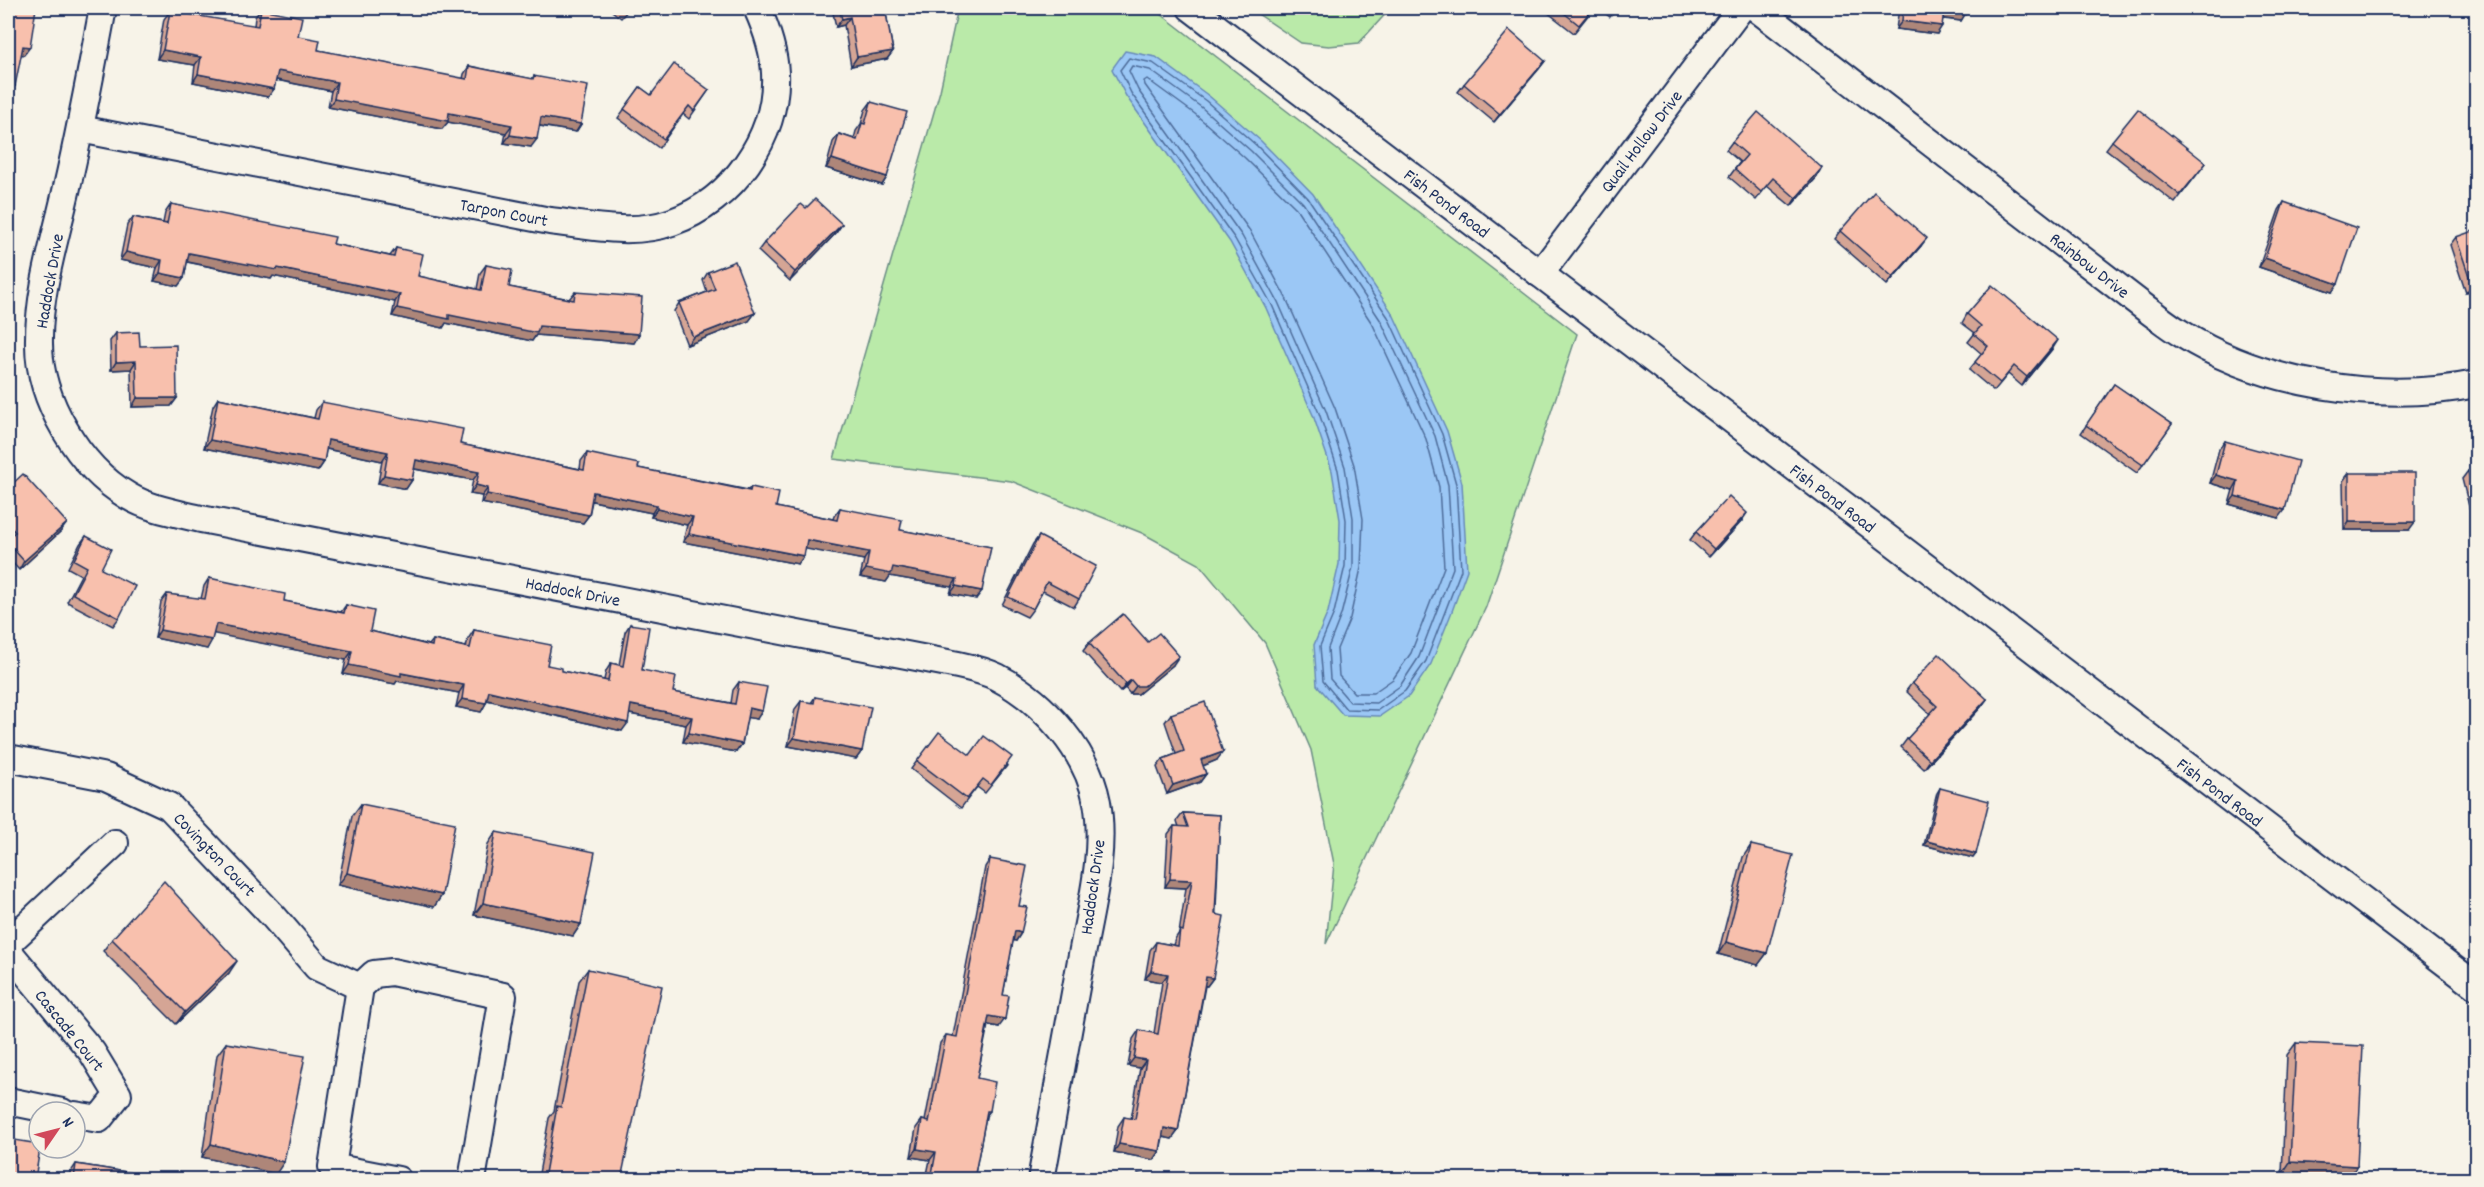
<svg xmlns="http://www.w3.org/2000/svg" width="2484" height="1187" font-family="Dekko,sans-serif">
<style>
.green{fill:#baeaa9;stroke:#6a8c84;stroke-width:1.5}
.water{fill:#9bc7f5;stroke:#688ab9;stroke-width:1.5}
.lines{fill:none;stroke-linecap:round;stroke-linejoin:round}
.shore{stroke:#4e6c9a;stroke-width:1.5}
.minor-casing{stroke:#1b2f5e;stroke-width:30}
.minor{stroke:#f7f3e8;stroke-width:26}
.wall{fill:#d5a595;stroke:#1b2f5e;stroke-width:1.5}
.shaded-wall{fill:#ae8679;stroke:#1b2f5e;stroke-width:1.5}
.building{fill:#f8c0ad;stroke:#1b2f5e;stroke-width:1.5}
.labels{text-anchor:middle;stroke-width:4.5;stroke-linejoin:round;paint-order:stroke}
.street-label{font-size:18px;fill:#1b2f5e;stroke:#f7f3e8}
</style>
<rect width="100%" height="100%" fill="#f7f3e8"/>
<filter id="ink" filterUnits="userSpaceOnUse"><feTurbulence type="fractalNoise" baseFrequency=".0167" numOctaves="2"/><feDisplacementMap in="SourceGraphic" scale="12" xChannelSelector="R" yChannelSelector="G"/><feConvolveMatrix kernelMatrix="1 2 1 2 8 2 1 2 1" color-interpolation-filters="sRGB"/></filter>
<g filter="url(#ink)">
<g class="green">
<polygon points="958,8 1153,8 1577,334 1486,607 1326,944 1334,864 1311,750 1265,643 1199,564 1142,533 1011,481 834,459 940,91"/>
<polygon points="1249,8 1391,8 1359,43 1329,46 1301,43"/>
</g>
<polygon class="water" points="1125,51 1156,57 1209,96 1261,141 1313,194 1393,314 1447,431 1462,483 1467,570 1451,614 1431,664 1409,696 1380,716 1343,715 1317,685 1314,645 1328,612 1339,564 1340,520 1332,471 1313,415 1266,308 1230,242 1126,96 1112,69"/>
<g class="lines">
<g class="shore">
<polygon points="1129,58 1153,63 1206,101 1257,146 1308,198 1388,317 1442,434 1456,484 1461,570 1426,661 1405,691 1378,710 1346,709 1323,681 1320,646 1334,613 1345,566 1346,520 1338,470 1319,413 1272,305 1235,239 1131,93 1120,70"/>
<polygon points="1132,66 1150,70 1201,107 1251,151 1303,203 1381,321 1435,436 1448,485 1453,568 1419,657 1400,686 1376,703 1350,702 1330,679 1328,648 1341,615 1353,567 1353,518 1345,467 1326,411 1278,302 1242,236 1138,90 1129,71"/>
<polygon points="1147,79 1195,114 1245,158 1296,208 1373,325 1426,439 1439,487 1444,567 1411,653 1393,679 1373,693 1354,693 1339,676 1337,649 1350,618 1361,568 1363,519 1354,465 1335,408 1286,298 1250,231 1145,85 1144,81"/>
</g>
<defs>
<g id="minor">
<path d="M103,8C92,67 81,127 67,187C56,238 38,291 39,344C39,400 79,467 128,496C150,509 176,513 201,519L958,665C972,668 985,671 997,677C1043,701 1087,750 1097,802C1106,853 1090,909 1081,960C1068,1033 1055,1106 1041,1180"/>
<polyline points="1191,8 2476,986"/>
<path d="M1756,8L2148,310C2159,318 2170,327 2182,334C2264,386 2382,403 2476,384"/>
<path d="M80,129L550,221C590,226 633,236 672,222C732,201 778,137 775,73C774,50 766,28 757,8"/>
<polyline points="1540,274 1741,8"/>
<polyline points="8,758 106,777 169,806 274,917 317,967 360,987"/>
<polyline points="8,943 115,843"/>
<polyline points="8,951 92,1052 118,1095 99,1119 75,1115"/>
<polyline points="8,1101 62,1112"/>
<polyline points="398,1180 332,1167 360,987 374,974 392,972 503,996 472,1180"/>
</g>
</defs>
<use href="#minor" class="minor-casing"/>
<use href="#minor" class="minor"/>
</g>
<g class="wall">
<polygon points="608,8 630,8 621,18"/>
<polygon points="832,8 885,8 893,51 887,59 851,66 844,25 836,27"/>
<polygon points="1542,8 1594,8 1574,33"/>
<polygon points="1598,8 1618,8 1610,17"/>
<polygon points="1899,8 1967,8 1961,21 1943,19 1937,34 1896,29"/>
<polygon points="261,9 318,50 463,79 464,74 469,66 532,79 534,76 581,124 576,132 539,126 531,147 504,143 506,133 448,122 442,129 328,107 331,91 276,80 274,89 268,97 193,82 195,65 157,59 164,19 170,11 254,26 255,17"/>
<polygon points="1545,61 1494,122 1458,92 1464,84"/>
<polygon points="640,87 651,95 709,90 689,119 683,114 659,148 618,118"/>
<polygon points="871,102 887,177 882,185 826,168 833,142 839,134 854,139 856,131 861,124 865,110"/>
<polygon points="2112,141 2206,163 2175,203 2106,149"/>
<polygon points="1732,142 1817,177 1791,206 1767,186 1756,200 1729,177 1740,162 1726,150"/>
<polygon points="2284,202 2332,292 2259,267 2279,210"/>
<polygon points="171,204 333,244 390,256 396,248 418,276 477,289 480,273 486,265 509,287 569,299 575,292 639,334 634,343 536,335 532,341 446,323 443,328 392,316 395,302 273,276 271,279 187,262 184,278 178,286 154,281 157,268 120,260 127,225 133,217 163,223 165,213"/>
<polygon points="806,208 842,224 836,233 790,281 758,251 764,243"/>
<polygon points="1840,231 1921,246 1887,285 1834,239"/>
<polygon points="2456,237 2476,290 2466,293 2450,245"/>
<polygon points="708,272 755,313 749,321 687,345 674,311 679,303 707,292 703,280"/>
<polygon points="1967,314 2053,348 2022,386 2008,374 1994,391 1969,370 1982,354 1968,342 1975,333 1962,323"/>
<polygon points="116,333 140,346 177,398 171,406 132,407 131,369 111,370 110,341"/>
<polygon points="2114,384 2172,424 2137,473 2081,433"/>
<polygon points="218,398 314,418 316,410 322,402 460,444 580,469 581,461 587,453 638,468 748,490 751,487 776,507 833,519 834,516 840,508 900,530 991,547 976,599 950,594 952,587 890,576 886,582 860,577 864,560 805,548 798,564 683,542 687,525 651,517 652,513 592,501 589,515 583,523 481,503 482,496 470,494 473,480 414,469 412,480 406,489 378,483 382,461 326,449 324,462 318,471 204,448 213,406"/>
<polygon points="2225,441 2279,518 2229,504 2233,490 2210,483 2219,449"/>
<polygon points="2476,468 2476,534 2462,479 2468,471"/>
<polygon points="2349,473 2409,530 2344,530 2343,481"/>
<polygon points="8,488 61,531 19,570 8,558"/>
<polygon points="1741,522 1709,557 1690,540 1696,532"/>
<polygon points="86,536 101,569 119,618 113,626 67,602 81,575 68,568 80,544"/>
<polygon points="1039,536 1079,599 1074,607 1043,591 1033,609 1027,617 1002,605 1033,544"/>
<polygon points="209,578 284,601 341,612 346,605 370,631 429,645 433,640 466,647 468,639 474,630 547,665 562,671 604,680 606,671 611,663 619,665 625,632 630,624 642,670 673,692 731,703 733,690 739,682 757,719 747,717 742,744 736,752 683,742 686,725 629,714 622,731 487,700 486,703 481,712 456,707 459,693 397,681 395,684 343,674 346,660 214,633 207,649 155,638 161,602 167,594 201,599 204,586"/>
<polygon points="1148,642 1173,665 1138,694 1130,694 1125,688 1120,692 1083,651 1089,643"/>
<polygon points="1912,683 1987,699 1981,707 1924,769 1901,747 1907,739 1930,714 1906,691"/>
<polygon points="815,697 862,751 856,759 788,746 795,709 801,701 811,703"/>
<polygon points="1171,714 1217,760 1203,766 1206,774 1200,782 1167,794 1157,767 1163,759 1176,754 1165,722"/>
<polygon points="970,755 1007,766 985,793 977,787 961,808 911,769 917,761"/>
<polygon points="1940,788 1976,854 1973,858 1924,845 1937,793"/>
<polygon points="361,804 442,895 434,907 338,885 352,816"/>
<polygon points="1183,813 1220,815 1213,978 1207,986 1205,986 1178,1131 1172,1139 1163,1137 1160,1151 1154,1160 1114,1152 1118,1126 1124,1117 1131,1119 1140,1068 1128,1066 1133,1039 1139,1030 1154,1033 1162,982 1145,979 1150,950 1156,942 1173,945 1175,939 1179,933 1186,888 1165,887 1168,834 1174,826 1179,827 1177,821"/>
<polygon points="496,832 581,924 573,936 474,915 488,844"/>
<polygon points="1751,845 1767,953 1758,965 1718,954 1743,857"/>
<polygon points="990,859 1019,906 1021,933 1016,941 1013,940 1003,995 999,1027 988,1025 977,1078 990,1111 986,1116 974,1179 926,1179 930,1160 911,1157 916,1128 922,1120 925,1121 940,1043 946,1035 953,1036 985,867"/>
<polygon points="112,939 229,973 176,1024 103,951"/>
<polygon points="588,969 621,1179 538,1179 549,1118 554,1111 579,981"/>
<polygon points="226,1043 276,1174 202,1157 217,1055"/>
<polygon points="2296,1043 2357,1166 2349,1178 2282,1174 2287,1055"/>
<polygon points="76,1164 170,1179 67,1179 68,1176"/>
</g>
<g class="shaded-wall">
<polygon points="1944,10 1966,13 1961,21 1939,18"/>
<polygon points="850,17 844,25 836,27 842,19"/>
<polygon points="1902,21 1942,26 1937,34 1896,29"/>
<polygon points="23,46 30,47 24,55 17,54"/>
<polygon points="163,50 201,57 195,65 157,59"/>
<polygon points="893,51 887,59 851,66 857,57"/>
<polygon points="1545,61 1539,69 1494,122 1500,114"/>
<polygon points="278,71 337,82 331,91 272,79"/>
<polygon points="198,74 274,89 268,97 193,82"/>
<polygon points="8,84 15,86 9,94 8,94"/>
<polygon points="334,99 449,113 512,125 506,133 448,122 442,129 328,107"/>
<polygon points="541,117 581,124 576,132 535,125"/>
<polygon points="510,135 537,139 531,147 504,143"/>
<polygon points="832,159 887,177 882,185 826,168"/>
<polygon points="1822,168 1817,177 1791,206 1796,198"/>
<polygon points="842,224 836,233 790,281 795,272"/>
<polygon points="1927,238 1921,246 1887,285 1893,277"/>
<polygon points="126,252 162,260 157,268 120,260"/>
<polygon points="189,253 278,268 400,294 395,302 273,276 271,279 183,261"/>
<polygon points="2265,258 2338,284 2332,292 2259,267"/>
<polygon points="160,273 184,278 178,286 154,281"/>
<polygon points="2476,284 2476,290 2466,293 2472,285"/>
<polygon points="397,308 539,326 639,334 634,343 536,335 532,341 446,323 443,328 392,316"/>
<polygon points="755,313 749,321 687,345 693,337"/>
<polygon points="2058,340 2053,348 2022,386 2027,377"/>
<polygon points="136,361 131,369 111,370 116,362"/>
<polygon points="137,398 177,398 171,406 132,407"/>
<polygon points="210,440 324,462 318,471 204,448"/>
<polygon points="328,440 388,452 382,461 322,448"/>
<polygon points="416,460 479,472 473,480 410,468"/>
<polygon points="384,475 412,480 406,489 378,483"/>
<polygon points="2216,475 2238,481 2233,490 2210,483"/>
<polygon points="476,485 488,488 482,496 470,494"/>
<polygon points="593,492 657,505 652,513 588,500"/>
<polygon points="487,494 589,515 583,523 481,503"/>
<polygon points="2235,496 2285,510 2279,518 2229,504"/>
<polygon points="657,509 693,517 687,525 651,517"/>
<polygon points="1747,513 1741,522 1709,557 1714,549"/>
<polygon points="2349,522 2415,522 2409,530 2344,530"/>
<polygon points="67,523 61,531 19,570 24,561"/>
<polygon points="689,534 804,556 798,564 683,542"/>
<polygon points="807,540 869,552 864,560 801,548"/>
<polygon points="893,567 957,579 952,587 890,576 886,582 860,577 866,569"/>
<polygon points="956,586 982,591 976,599 950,594"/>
<polygon points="216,624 352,651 346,660 210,633"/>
<polygon points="160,630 212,640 207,649 155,638"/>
<polygon points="1179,656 1173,665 1138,694 1130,694 1136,686"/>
<polygon points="349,665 401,673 464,685 459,693 397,681 395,684 343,674"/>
<polygon points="1131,680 1125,688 1120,692 1126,684"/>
<polygon points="489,691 628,723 622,731 483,699"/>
<polygon points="462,699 486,703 481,712 456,707"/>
<polygon points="1987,699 1981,707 1924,769 1930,760"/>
<polygon points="631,705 692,717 686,725 625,713"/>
<polygon points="749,708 762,711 757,719 743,717"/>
<polygon points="689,733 742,744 736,752 683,742"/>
<polygon points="794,738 862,751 856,759 788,746"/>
<polygon points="1223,752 1217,760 1195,769 1201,760"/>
<polygon points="1206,774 1200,782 1167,794 1173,785"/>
<polygon points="1927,841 1976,854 1973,858 1924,845"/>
<polygon points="347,873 442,895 434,907 338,885"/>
<polygon points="1170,879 1192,880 1186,888 1165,887"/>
<polygon points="483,903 581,924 573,936 474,915"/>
<polygon points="1015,931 1021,933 1016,941 1009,940"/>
<polygon points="1726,942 1767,953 1758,965 1718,954"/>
<polygon points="237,961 229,973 176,1024 185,1012"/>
<polygon points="1151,971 1168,974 1162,982 1145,979"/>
<polygon points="1206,977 1213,978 1207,986 1200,985"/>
<polygon points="989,1016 1005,1019 999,1027 984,1024"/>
<polygon points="1134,1058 1146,1060 1140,1068 1128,1066"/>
<polygon points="1164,1128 1178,1131 1172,1139 1158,1136"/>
<polygon points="211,1144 284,1162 276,1174 202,1157"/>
<polygon points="1119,1144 1160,1151 1154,1160 1114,1152"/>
<polygon points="917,1149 936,1152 930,1160 911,1157"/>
<polygon points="2290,1162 2357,1166 2349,1178 2282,1174"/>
</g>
<g class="building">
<polygon points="8,8 36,8 30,47 23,46 15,86 8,84"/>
<polygon points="839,8 885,8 893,51 857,57 850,17 842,19"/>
<polygon points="1558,8 1593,8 1579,25"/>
<polygon points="1903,8 1967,8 1966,13 1944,10 1942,26 1902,21"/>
<polygon points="261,9 302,17 298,36 320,40 318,50 467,79 469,66 533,79 534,76 588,86 581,124 541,117 537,139 510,135 512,125 449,113 448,121 334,99 337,82 278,71 274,89 198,74 201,57 163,50 170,11 258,26"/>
<polygon points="1509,30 1545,61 1500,114 1464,84"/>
<polygon points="674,64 709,90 694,111 689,106 664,139 624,109 640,87 651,95"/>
<polygon points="871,102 907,112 887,177 832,159 839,134 857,140 862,123 865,124"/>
<polygon points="2138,109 2206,163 2180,195 2112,141"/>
<polygon points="1758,112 1822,168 1796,198 1773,178 1761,192 1735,169 1747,155 1732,142"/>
<polygon points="8,149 11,149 8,164"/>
<polygon points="1874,192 1927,238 1893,277 1840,231"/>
<polygon points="815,199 842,224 795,272 764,243 801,204 806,208"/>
<polygon points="2284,202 2357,228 2338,284 2265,258"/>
<polygon points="171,204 335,237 333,244 394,257 396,248 423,254 418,276 481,290 486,265 512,270 509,287 574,300 575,292 642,297 639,334 539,326 537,333 449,315 449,319 397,308 400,294 278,268 277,270 189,253 184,278 160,273 162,260 126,252 133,217 167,224"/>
<polygon points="2476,230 2476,284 2472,285 2456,237"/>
<polygon points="735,261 755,313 693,337 679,303 715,289 708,272"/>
<polygon points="1992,285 2058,340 2027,377 2014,366 2000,383 1975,362 1988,346 1974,334 1981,326 1967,314"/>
<polygon points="139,332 140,346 176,345 177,398 137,398 136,361 116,362 116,333"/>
<polygon points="2114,384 2172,424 2143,465 2086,425"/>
<polygon points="218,398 318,419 322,402 463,429 460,444 584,470 587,453 639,464 638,468 750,491 751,487 779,493 776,507 837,520 840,508 902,520 900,530 991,547 982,591 956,586 957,579 893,567 891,574 866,569 869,552 807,540 804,556 689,534 693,517 657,509 657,505 593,492 589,515 487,494 488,488 476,485 479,472 416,460 412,480 384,475 388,452 328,440 324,462 210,440"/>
<polygon points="2225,441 2298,461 2285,510 2235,496 2238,481 2216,475"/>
<polygon points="2476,468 2476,504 2468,471"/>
<rect x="2349" y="473" width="66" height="49"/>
<polygon points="23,474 67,523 24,561 8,543 8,538 15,532 8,524 8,488"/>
<polygon points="1729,496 1747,513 1714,549 1696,532"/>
<polygon points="86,536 111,549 101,569 135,586 119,618 73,594 87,567 74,560"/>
<polygon points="1039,536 1096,566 1079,599 1047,582 1033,609 1008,597"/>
<polygon points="209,578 285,594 284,601 344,613 346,605 374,611 370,631 432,646 433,640 470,648 474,630 551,645 547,665 562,668 562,671 608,681 611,663 623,666 630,624 649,627 642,670 676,677 673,692 735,704 739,682 767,687 762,711 749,708 742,744 689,733 692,717 631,705 628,723 489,691 486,703 462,699 464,685 401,673 401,676 349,665 352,651 216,624 212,640 160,630 167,594 205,599"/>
<polygon points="1123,614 1148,642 1159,633 1179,656 1144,686 1136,686 1131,680 1126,684 1089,643"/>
<polygon points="1939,654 1987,699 1930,760 1907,739 1937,706 1912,683"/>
<polygon points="815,697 871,707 862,751 794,738 801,701 814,703"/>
<polygon points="1205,702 1223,752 1201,760 1206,774 1173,785 1163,759 1184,751 1171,714"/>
<polygon points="939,732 970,755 984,736 1012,757 991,785 983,779 967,799 917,761"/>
<polygon points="1940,788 1989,801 1976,854 1927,841"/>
<polygon points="361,804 455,823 442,895 347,873"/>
<polygon points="1183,813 1220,815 1215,914 1224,916 1213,978 1206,977 1178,1131 1164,1128 1160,1151 1119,1144 1124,1117 1135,1119 1146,1060 1134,1058 1139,1030 1158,1034 1168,974 1151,971 1156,942 1178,946 1180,930 1183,931 1192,880 1170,879 1174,826 1188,827"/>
<polygon points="496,832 595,852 581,924 483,903"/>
<polygon points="1751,845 1793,855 1767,953 1726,942"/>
<polygon points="990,859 1027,866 1019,906 1027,907 1021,933 1015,931 1003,995 1009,996 1005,1019 989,1016 977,1078 995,1082 990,1111 987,1111 974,1179 931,1179 936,1152 917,1149 922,1120 929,1122 946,1035 957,1037"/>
<polygon points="164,881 237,961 185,1012 112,939"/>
<polygon points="588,969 662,986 621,1179 544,1179 557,1106 561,1107"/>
<polygon points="226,1043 305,1056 284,1162 211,1144"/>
<polygon points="2296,1043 2363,1046 2357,1166 2290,1162"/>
<polygon points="8,1139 39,1144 40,1148 35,1179 8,1179"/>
<polygon points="76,1164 170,1179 74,1179"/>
<polygon points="1138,1174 1166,1179 1137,1179"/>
</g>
</g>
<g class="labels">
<g class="street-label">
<text transform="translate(1641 141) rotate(-53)" y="6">Quail Hollow Drive</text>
<text transform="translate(1447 203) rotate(37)" y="6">Fish Pond Road</text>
<text transform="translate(504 212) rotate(11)" y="6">Tarpon Court</text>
<text transform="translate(2090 265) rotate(38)" y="6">Rainbow Drive</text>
<text transform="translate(49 281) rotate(-80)" y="6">Haddock Drive</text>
<text transform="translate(1833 498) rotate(37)" y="6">Fish Pond Road</text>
<text transform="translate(573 591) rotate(11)" y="6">Haddock Drive</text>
<text transform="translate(2220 792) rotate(37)" y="6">Fish Pond Road</text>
<text transform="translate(215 854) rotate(46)" y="6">Covington Court</text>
<text transform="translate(1092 887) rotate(-82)" y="6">Haddock Drive</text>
<text transform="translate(70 1030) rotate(51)" y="6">Cascade Court</text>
</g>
</g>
<rect width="2484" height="1187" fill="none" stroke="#f7f3e8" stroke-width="30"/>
<rect x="15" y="15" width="2454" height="1157" fill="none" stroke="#1b2f5e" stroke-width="2" filter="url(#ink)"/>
<g transform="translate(57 1130) rotate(55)"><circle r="28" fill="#f7f3e8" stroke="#9fa5b1" stroke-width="1.5"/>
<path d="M0-4.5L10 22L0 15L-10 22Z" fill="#d1495b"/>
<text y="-9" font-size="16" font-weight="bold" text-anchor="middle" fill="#1b2f5e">N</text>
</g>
</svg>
